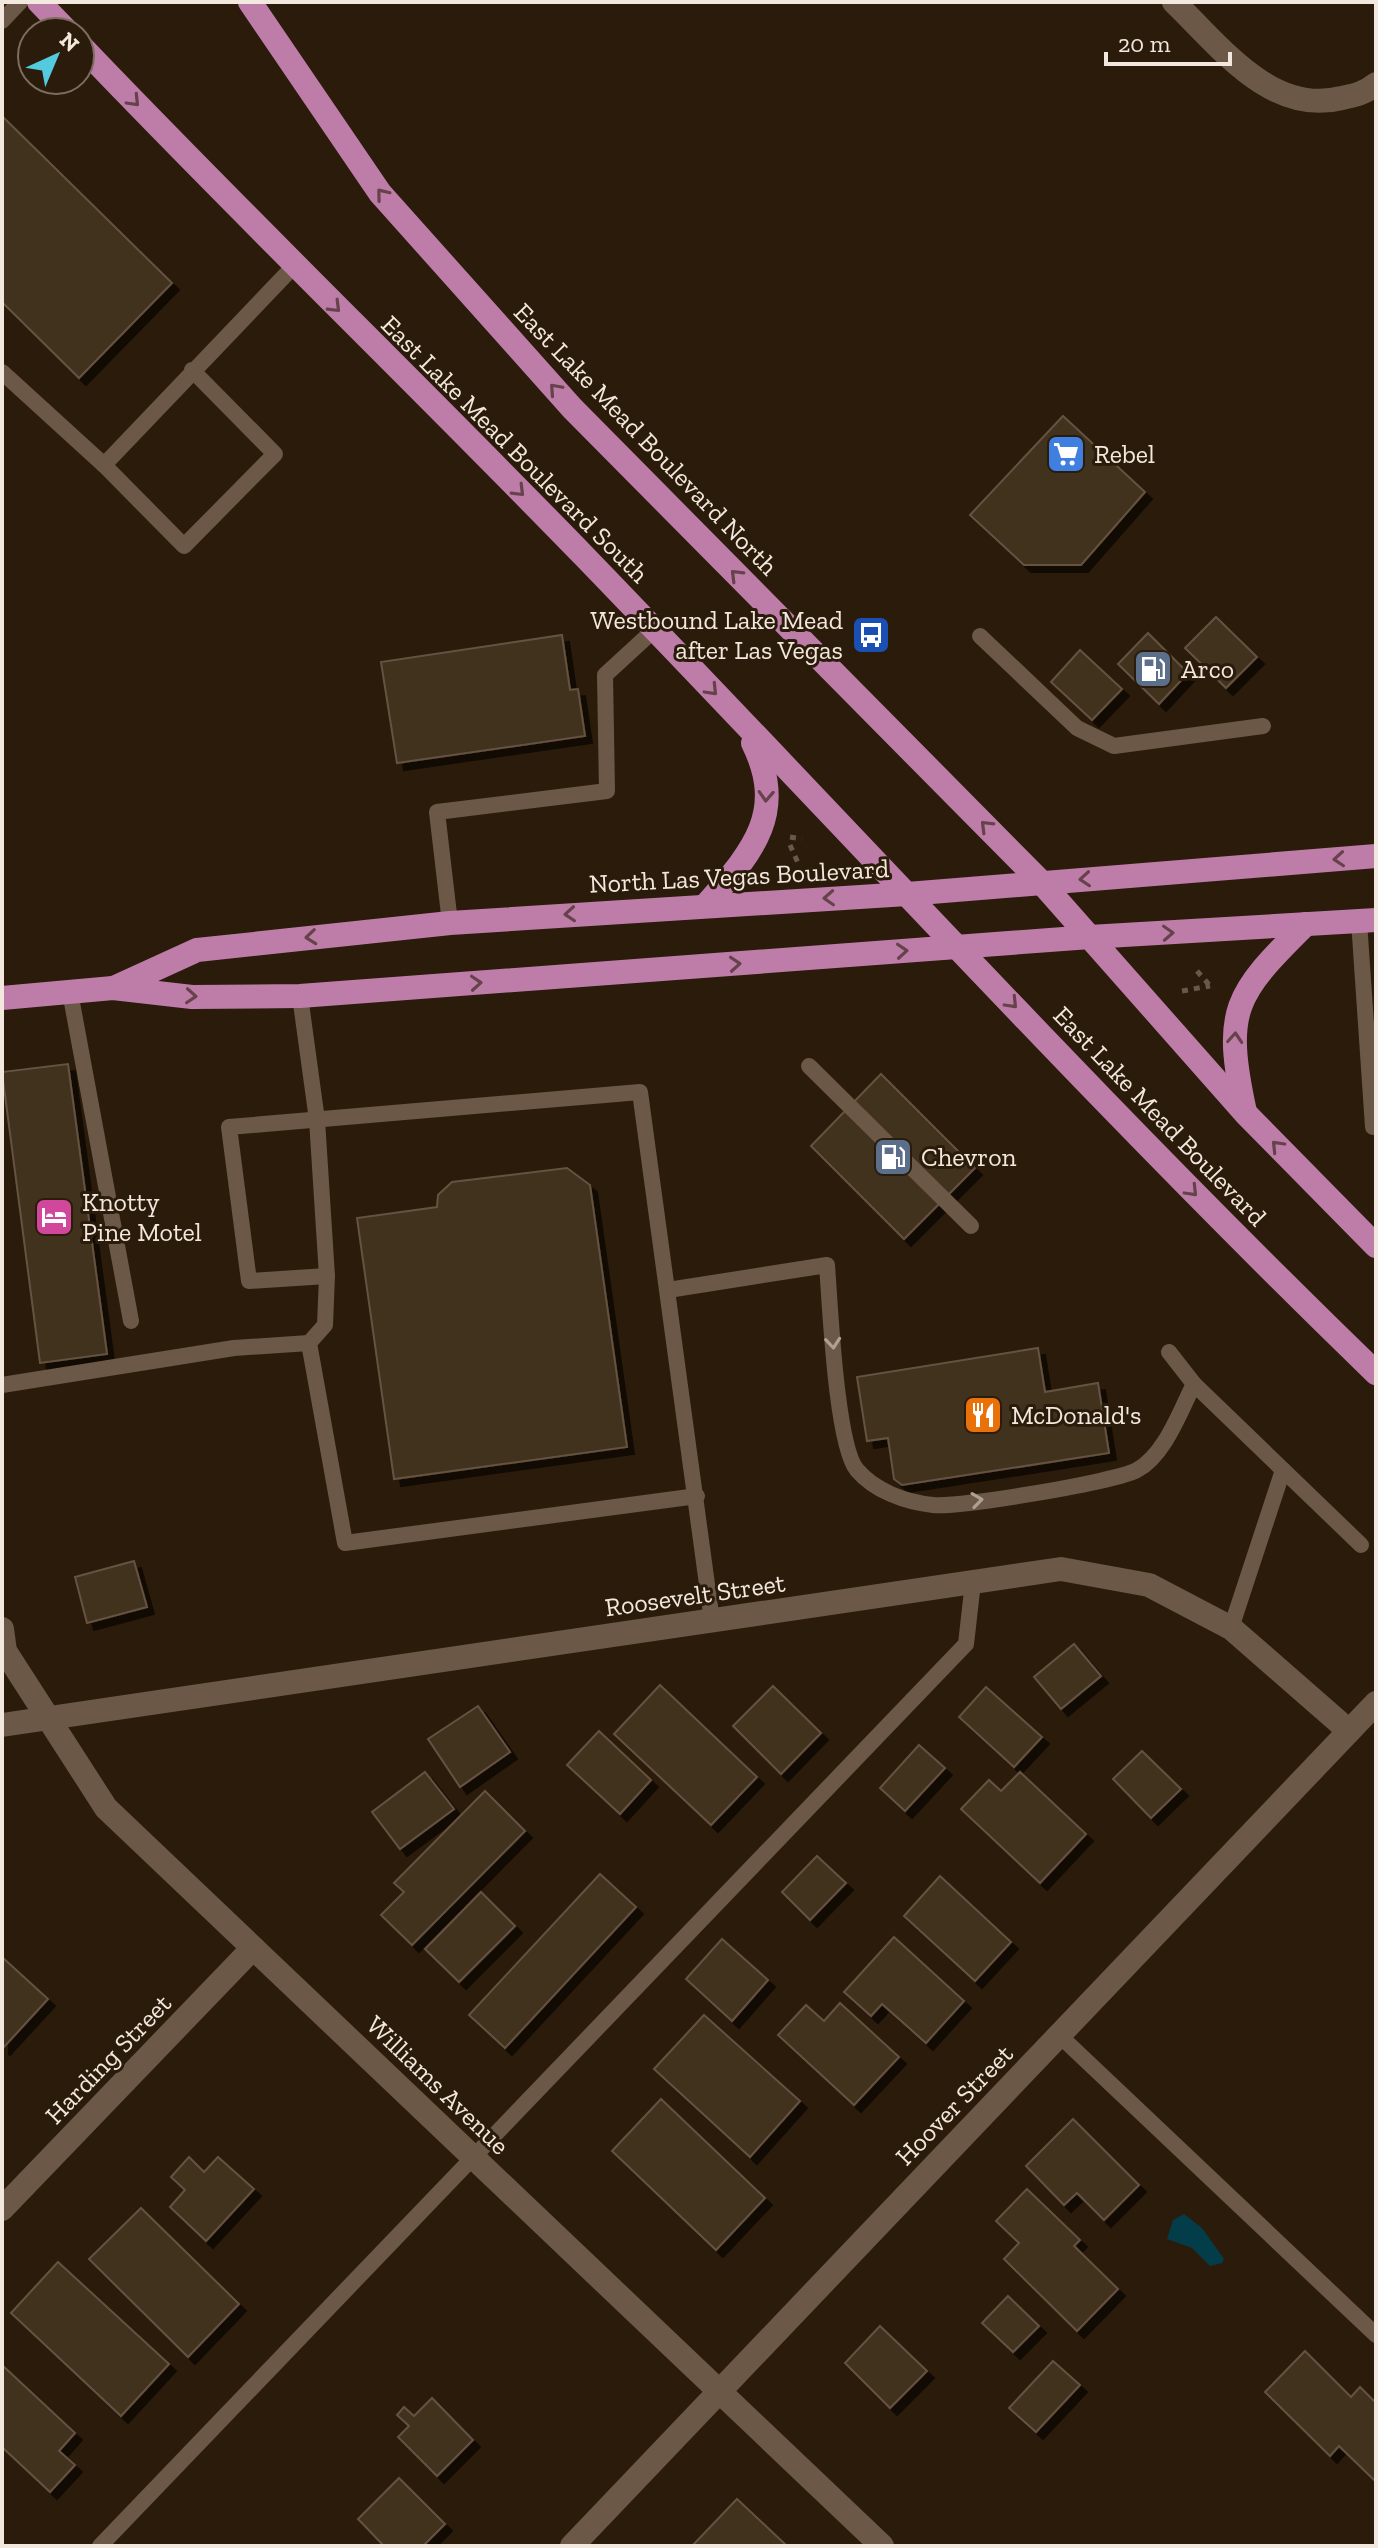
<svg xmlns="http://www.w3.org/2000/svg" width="1378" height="2548" font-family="'Zilla Slab',serif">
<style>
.water{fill:#033d49}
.building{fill:#41301f;stroke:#655241;stroke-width:2;filter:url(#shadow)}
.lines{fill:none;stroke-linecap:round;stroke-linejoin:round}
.path{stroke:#68594b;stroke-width:5;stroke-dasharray:6 6;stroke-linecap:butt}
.lane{stroke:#6b5846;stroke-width:16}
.street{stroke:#6b5846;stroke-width:24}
.primary{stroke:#be7da9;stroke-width:24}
.oneway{stroke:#66424a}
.oneway2{stroke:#afa092}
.labels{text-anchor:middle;stroke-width:6;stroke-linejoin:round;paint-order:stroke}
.street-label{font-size:26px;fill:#f3e8dd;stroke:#2b1b0b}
.poi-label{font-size:26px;fill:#f3e8dd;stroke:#2b1b0b;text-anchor:start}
</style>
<defs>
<filter id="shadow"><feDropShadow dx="7" dy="7" stdDeviation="0" flood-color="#0009"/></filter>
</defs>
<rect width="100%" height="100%" fill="#2b1b0b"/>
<polygon class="water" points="1184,2214 1202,2228 1224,2259 1222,2263 1210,2266 1192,2248 1167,2239 1173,2220"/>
<g class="building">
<polygon points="2,116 172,283 79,378 2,302"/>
<polygon points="1063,416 1145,492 1081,565 1024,565 970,515"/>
<polygon points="1216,617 1257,657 1226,688 1185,648"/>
<polygon points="1148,633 1188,673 1159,704 1118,664"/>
<polygon points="562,635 570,690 578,689 585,736 397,763 381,662"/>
<polygon points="1080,650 1122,689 1092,720 1051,682"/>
<polygon points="68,1064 107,1354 40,1363 2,1072"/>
<polygon points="881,1074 975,1168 904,1239 811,1146"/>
<polygon points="567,1168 590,1185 627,1447 394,1479 357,1218 437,1207 438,1195 452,1182"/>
<polygon points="1038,1348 1045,1392 1098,1383 1109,1453 902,1485 894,1479 888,1438 867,1441 857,1377"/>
<polygon points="134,1561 147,1607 87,1623 75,1577"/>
<polygon points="1074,1644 1101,1676 1061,1709 1034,1677"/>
<polygon points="660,1685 757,1777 711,1825 614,1734"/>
<polygon points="773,1686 821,1733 781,1774 733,1726"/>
<polygon points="986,1687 1042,1737 1014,1767 959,1717"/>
<polygon points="478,1706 510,1752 460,1787 428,1739"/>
<polygon points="599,1731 651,1780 620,1814 567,1765"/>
<polygon points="919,1745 945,1768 905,1811 880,1788"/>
<polygon points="1142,1751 1181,1789 1151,1818 1113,1779"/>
<polygon points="425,1772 454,1809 400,1849 372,1812"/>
<polygon points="1020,1772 1086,1834 1040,1883 961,1809 989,1780 1001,1791"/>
<polygon points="485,1791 525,1831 412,1945 381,1915 404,1892 394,1883"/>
<polygon points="817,1856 846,1883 810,1920 782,1892"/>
<polygon points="600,1874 636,1907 505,2048 469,2015"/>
<polygon points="940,1876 1011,1942 975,1981 904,1916"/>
<polygon points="481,1892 515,1926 459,1982 425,1949"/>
<polygon points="894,1937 964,2001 926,2043 882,2004 871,2016 844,1992"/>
<polygon points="722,1939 768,1980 732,2021 686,1979"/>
<polygon points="2,1957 48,1999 3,2048 2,2047"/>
<polygon points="840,2003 899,2057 854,2105 778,2035 806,2005 824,2021"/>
<polygon points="704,2015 800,2101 750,2157 654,2069"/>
<polygon points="661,2099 765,2198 716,2250 612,2151"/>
<polygon points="1073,2119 1139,2185 1104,2220 1077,2193 1064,2205 1026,2166"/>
<polygon points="189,2157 204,2172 218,2157 254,2189 206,2241 170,2207 185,2190 171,2177"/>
<polygon points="1027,2189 1080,2240 1074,2246 1118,2289 1077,2331 1004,2259 1019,2243 996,2221"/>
<polygon points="141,2208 239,2304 188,2357 89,2259"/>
<polygon points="58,2262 169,2364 121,2416 11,2313"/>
<polygon points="1008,2296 1039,2326 1013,2352 982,2323"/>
<polygon points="880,2326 927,2371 890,2408 845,2363"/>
<polygon points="1305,2351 1351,2397 1360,2387 1376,2403 1376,2482 1339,2446 1330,2456 1265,2392"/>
<polygon points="1053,2361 1080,2385 1036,2432 1009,2408"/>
<polygon points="2,2365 75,2433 59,2451 75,2465 50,2492 2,2447"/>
<polygon points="432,2398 473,2440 437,2476 398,2437 409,2426 397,2415 404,2407 414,2416"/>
<polygon points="399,2478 445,2524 423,2546 384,2546 358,2519"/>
<polygon points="737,2499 787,2546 692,2546"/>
</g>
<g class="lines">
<g class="path">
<polyline points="790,837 802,839"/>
<polyline points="790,845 799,865"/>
<polyline points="1197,971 1212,988"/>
<polyline points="1182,991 1210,986"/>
</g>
<g class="lane">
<polyline points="2,21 20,2"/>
<polyline points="2,372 104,465 294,266"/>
<polyline points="104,465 184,546 275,454 192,370"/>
<polyline points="980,636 1077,728 1114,746 1263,726"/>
<polyline points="1359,921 1373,1127"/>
<polyline points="450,923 437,812 607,791 605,675 654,630"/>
<polyline points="70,992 131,1321"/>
<polyline points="300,996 317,1120 327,1276 325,1325 309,1343 345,1543 697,1496"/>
<polyline points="809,1066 971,1226"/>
<polyline points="327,1276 249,1281 229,1127 640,1092 712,1621"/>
<path d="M668,1290L827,1265C830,1303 836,1445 857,1470C875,1491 905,1502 933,1505C958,1508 1115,1482 1137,1470C1165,1455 1180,1411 1194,1384"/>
<polyline points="1169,1352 1194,1384 1361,1545"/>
<polyline points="2,1385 234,1348 309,1343"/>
<polyline points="1231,1628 1283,1470"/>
<polyline points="1059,2035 1376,2335"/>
<polyline points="100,2546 966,1644 973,1582"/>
</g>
<g class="street">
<path d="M1174,2C1220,46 1271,116 1342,98C1356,95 1365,93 1376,84"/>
<polyline points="2,1629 5,1651 106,1808 882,2546"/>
<polyline points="2,1725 1061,1569 1149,1585 1231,1628 1349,1731"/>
<polyline points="2,2209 253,1948"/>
<polyline points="572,2546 1376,1703"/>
</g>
<g class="primary">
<polyline points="39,2 68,32"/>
<polyline points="250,2 380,193 572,408 1041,882 1246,1114 1376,1246"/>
<path d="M80,45C245,218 417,384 584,556C848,829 1103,1109 1376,1373"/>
<path d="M706,905C751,853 788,814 753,743"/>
<polyline points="116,987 197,950 450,923 907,894 1376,856"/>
<polyline points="2,998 113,988 192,997 300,996 1090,937 1376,920"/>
<path d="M1245,1112C1223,1010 1234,995 1306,924"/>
</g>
</g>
<defs><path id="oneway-chevron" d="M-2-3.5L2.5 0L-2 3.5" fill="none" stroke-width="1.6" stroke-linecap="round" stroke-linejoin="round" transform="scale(2)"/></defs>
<g class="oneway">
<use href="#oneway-chevron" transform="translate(134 101) rotate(46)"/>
<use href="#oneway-chevron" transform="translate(382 194) rotate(-129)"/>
<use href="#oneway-chevron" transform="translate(335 307) rotate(45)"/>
<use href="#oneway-chevron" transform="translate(555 389) rotate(-132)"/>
<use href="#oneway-chevron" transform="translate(519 491) rotate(45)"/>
<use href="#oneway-chevron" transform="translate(736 575) rotate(-135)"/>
<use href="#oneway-chevron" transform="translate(712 690) rotate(46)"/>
<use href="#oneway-chevron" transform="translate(766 796) rotate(93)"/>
<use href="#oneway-chevron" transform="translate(986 826) rotate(-135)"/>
<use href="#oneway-chevron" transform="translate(1339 859) rotate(176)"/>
<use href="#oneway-chevron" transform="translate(1085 879) rotate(176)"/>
<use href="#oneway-chevron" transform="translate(829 898) rotate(177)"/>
<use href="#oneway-chevron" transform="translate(570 914) rotate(176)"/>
<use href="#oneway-chevron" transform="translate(1168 933) rotate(-3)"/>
<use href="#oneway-chevron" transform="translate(311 937) rotate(174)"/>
<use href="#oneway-chevron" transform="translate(902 951) rotate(-4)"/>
<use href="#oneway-chevron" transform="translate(735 964) rotate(-4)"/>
<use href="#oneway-chevron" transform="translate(476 983) rotate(-4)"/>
<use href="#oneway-chevron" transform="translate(191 996) rotate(4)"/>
<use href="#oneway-chevron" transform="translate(1012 1003) rotate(46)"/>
<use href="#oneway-chevron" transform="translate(1235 1038) rotate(-86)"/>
<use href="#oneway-chevron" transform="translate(1277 1146) rotate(-134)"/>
<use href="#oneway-chevron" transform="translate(1192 1191) rotate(46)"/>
</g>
<g class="oneway2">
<use href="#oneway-chevron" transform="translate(833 1343) rotate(85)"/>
<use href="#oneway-chevron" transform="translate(977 1500) rotate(-8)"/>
</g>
<defs>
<symbol id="supermarket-square" viewBox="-11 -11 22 22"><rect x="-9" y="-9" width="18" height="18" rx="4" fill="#3f7fe0" stroke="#2b1b0b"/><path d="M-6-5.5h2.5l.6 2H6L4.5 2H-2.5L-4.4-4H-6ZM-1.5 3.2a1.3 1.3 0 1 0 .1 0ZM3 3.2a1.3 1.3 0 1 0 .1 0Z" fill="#fff"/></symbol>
<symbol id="bus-square" viewBox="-11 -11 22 22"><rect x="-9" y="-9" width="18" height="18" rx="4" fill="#1a4fb4" stroke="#2b1b0b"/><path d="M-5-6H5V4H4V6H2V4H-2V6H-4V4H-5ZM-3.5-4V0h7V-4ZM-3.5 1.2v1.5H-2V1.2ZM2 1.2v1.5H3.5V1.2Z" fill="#fff"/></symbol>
<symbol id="fuel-square" viewBox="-11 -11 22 22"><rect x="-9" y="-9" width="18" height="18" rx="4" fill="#5c6f8a" stroke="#2b1b0b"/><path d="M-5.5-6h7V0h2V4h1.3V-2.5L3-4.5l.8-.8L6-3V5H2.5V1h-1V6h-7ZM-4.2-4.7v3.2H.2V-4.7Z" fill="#fff"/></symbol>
<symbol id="hotel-square" viewBox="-11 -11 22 22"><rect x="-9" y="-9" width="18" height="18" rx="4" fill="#d1479c" stroke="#2b1b0b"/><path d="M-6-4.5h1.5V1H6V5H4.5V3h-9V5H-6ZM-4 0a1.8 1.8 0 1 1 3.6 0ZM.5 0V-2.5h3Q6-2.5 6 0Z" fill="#fff"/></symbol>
<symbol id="restaurant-square" viewBox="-11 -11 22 22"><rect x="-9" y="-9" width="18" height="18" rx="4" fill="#e8710a" stroke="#2b1b0b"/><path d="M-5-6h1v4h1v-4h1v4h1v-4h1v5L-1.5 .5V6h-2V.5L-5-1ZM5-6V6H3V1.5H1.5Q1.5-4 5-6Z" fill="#fff"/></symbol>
</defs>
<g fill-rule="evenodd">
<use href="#supermarket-square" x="1044" y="432" width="44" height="44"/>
<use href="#bus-square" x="849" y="613" width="44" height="44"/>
<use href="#fuel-square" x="1131" y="647" width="44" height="44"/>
<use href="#fuel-square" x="871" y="1135" width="44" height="44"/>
<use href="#hotel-square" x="32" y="1195" width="44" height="44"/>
<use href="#restaurant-square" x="961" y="1393" width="44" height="44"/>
</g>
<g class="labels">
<g class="street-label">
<text transform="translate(646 439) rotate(46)" y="9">East Lake Mead Boulevard North</text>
<text transform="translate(515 449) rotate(45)" y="9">East Lake Mead Boulevard South</text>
<text transform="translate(739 876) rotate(-3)" y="9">North Las Vegas Boulevard</text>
<text transform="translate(1160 1116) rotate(46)" y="9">East Lake Mead Boulevard</text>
<text transform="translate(695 1595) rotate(-8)" y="9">Roosevelt Street</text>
<text transform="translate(108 2059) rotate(-46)" y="9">Harding Street</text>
<text transform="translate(438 2085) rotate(44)" y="9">Williams Avenue</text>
<text transform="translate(954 2105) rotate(-46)" y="9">Hoover Street</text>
</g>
<g class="poi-label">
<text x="1094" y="463">Rebel</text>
<text x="843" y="629" text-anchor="end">Westbound Lake Mead<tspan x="843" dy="30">after Las Vegas</tspan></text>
<text x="1181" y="678">Arco</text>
<text x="921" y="1166">Chevron</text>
<text x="82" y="1211">Knotty<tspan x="82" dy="30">Pine Motel</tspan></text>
<text x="1011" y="1424">McDonald's</text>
</g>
</g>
<rect width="1378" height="2548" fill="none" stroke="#f3e8dd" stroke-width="8"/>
<g transform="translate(56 56) rotate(44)"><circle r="38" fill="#2b1b0b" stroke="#7b6d5f" stroke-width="2"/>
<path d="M0-6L14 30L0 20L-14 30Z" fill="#54cade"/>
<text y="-12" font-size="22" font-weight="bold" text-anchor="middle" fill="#f3e8dd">N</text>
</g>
<path d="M1106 52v12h124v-12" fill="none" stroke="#f3e8dd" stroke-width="4"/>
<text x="1118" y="52" font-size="24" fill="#f3e8dd" stroke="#2b1b0b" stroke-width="6" paint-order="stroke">20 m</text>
</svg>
